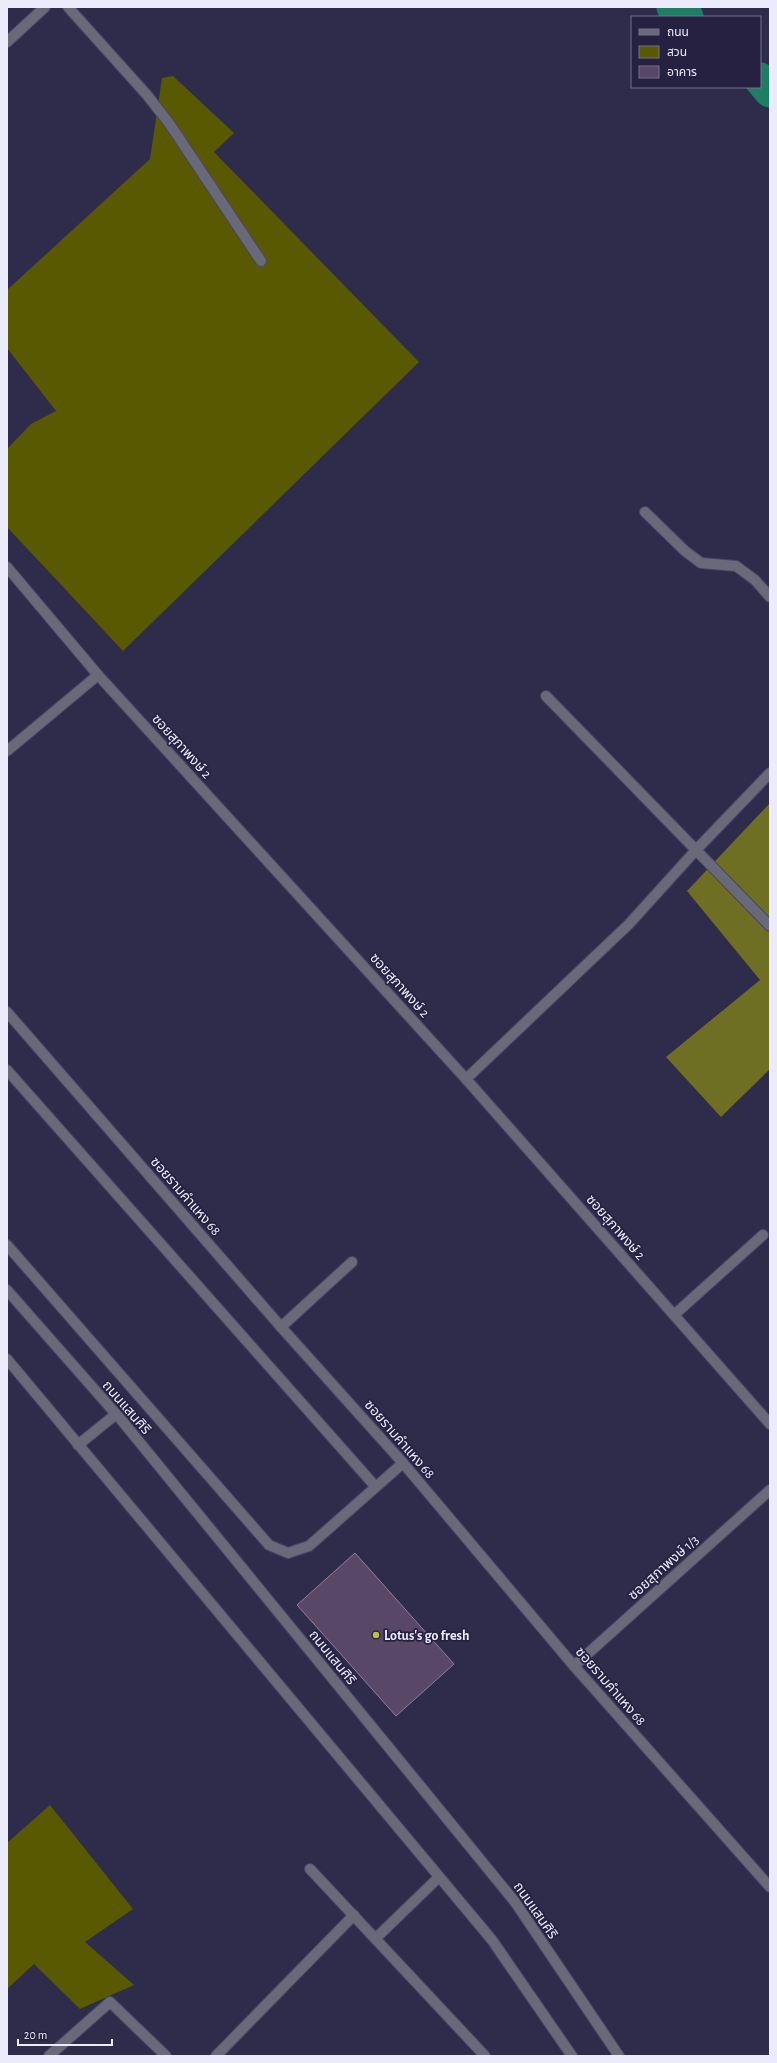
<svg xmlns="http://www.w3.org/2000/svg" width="777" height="2063" font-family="'Alegreya Sans','Noto Sans Thai',sans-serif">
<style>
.green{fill:#595902}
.forest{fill:#6f6f23}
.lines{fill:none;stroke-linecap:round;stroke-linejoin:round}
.canal{stroke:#1e7e63;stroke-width:33}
.building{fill:#594768;stroke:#917ea2}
.lane-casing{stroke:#494664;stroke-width:12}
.street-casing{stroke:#494664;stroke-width:12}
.lane{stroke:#6a6979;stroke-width:10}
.street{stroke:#6a6979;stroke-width:10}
.poi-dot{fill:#bfbe42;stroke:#262140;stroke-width:1.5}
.labels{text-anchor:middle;stroke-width:3.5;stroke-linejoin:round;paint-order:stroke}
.street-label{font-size:14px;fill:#ecebfc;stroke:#262140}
.poi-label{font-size:14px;font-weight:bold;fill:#ecebfc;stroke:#262140;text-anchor:start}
</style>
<rect width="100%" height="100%" fill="#2f2b4b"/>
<g class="green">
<polygon points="173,76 234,133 214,152 419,362 123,651 7,527 7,449 31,424 56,411 7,348 7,290 150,159 162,78"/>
<polygon points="50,1805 133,1909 85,1942 134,1985 80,2009 34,1964 7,1989 7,1843"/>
</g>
<polygon class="forest" points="770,803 770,1069 721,1117 666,1057 760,980 687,891"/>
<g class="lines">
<g class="canal">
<polyline points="673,7 687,17"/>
<polyline points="760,79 770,91"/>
</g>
</g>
<polygon class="building" points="355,1553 454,1664 396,1716 297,1605"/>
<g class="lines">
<defs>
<g id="lane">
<polyline points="696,850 770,926"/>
<polyline points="7,1070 375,1486"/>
<polyline points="7,1245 269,1545 288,1553 309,1546 403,1463"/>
<polyline points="674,1315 763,1235"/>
<polyline points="281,1327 352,1262"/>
</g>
<g id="street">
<polyline points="68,7 147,95 169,123 261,261"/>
<polyline points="7,42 45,7"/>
<polyline points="645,512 685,551 701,563 736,566 755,580 770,597"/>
<polyline points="7,567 98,675 466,1079 770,1424"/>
<polyline points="546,696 696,850"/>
<polyline points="7,751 98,675"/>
<polyline points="7,1012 281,1327 403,1463 574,1666 770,1887"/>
<polyline points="466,1079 629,924 696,850 770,773"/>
<polyline points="7,1290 123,1422 515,1902 619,2056"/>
<polyline points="7,1359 492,1940 572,2056"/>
<polyline points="78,1445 115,1415"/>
<polyline points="574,1666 770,1490"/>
<polyline points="310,1869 485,2056"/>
<polyline points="376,1938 439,1877"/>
<polyline points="49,2056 110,2002 166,2056"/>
<polyline points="216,2056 354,1915"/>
</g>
</defs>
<use href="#lane" class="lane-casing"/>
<use href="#street" class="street-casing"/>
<use href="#lane" class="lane"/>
<use href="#street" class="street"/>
</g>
<circle class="poi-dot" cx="376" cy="1635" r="4"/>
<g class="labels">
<g class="street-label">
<text transform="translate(182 746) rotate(48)" y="5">ซอยสุภาพงษ์ 2</text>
<text transform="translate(400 985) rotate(48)" y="5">ซอยสุภาพงษ์ 2</text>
<text transform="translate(186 1196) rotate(49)" y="5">ซอยรามคำแหง 68</text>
<text transform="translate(616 1227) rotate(49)" y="5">ซอยสุภาพงษ์ 2</text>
<text transform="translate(127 1407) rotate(49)" y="5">ถนนแสนศิริ</text>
<text transform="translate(400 1439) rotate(49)" y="5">ซอยรามคำแหง 68</text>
<text transform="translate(663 1567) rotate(-42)" y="5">ซอยสุภาพงษ์ 1/3</text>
<text transform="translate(333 1657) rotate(51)" y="5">ถนนแสนศิริ</text>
<text transform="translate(611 1686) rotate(49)" y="5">ซอยรามคำแหง 68</text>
<text transform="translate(536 1910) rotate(55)" y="5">ถนนแสนศิริ</text>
</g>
<g class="poi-label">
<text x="384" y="1640">Lotus's go fresh</text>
</g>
</g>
<rect width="777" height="2063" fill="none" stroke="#ecebfc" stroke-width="16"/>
<rect x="631" y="16" width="130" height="72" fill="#262140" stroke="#75728b"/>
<rect x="639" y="29" width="20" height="6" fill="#6a6979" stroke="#75728b"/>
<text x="667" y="36" font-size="12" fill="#ecebfc">ถนน</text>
<rect x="639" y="46" width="20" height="12" fill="#595902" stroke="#75728b"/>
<text x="667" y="56" font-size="12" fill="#ecebfc">สวน</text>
<rect x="639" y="66" width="20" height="12" fill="#594768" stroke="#75728b"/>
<text x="667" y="76" font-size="12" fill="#ecebfc">อาคาร</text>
<path d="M18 2039v6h94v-6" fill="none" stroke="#ecebfc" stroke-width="2"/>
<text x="24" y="2039" font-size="12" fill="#ecebfc" stroke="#262140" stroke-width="3" paint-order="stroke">20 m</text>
</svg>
